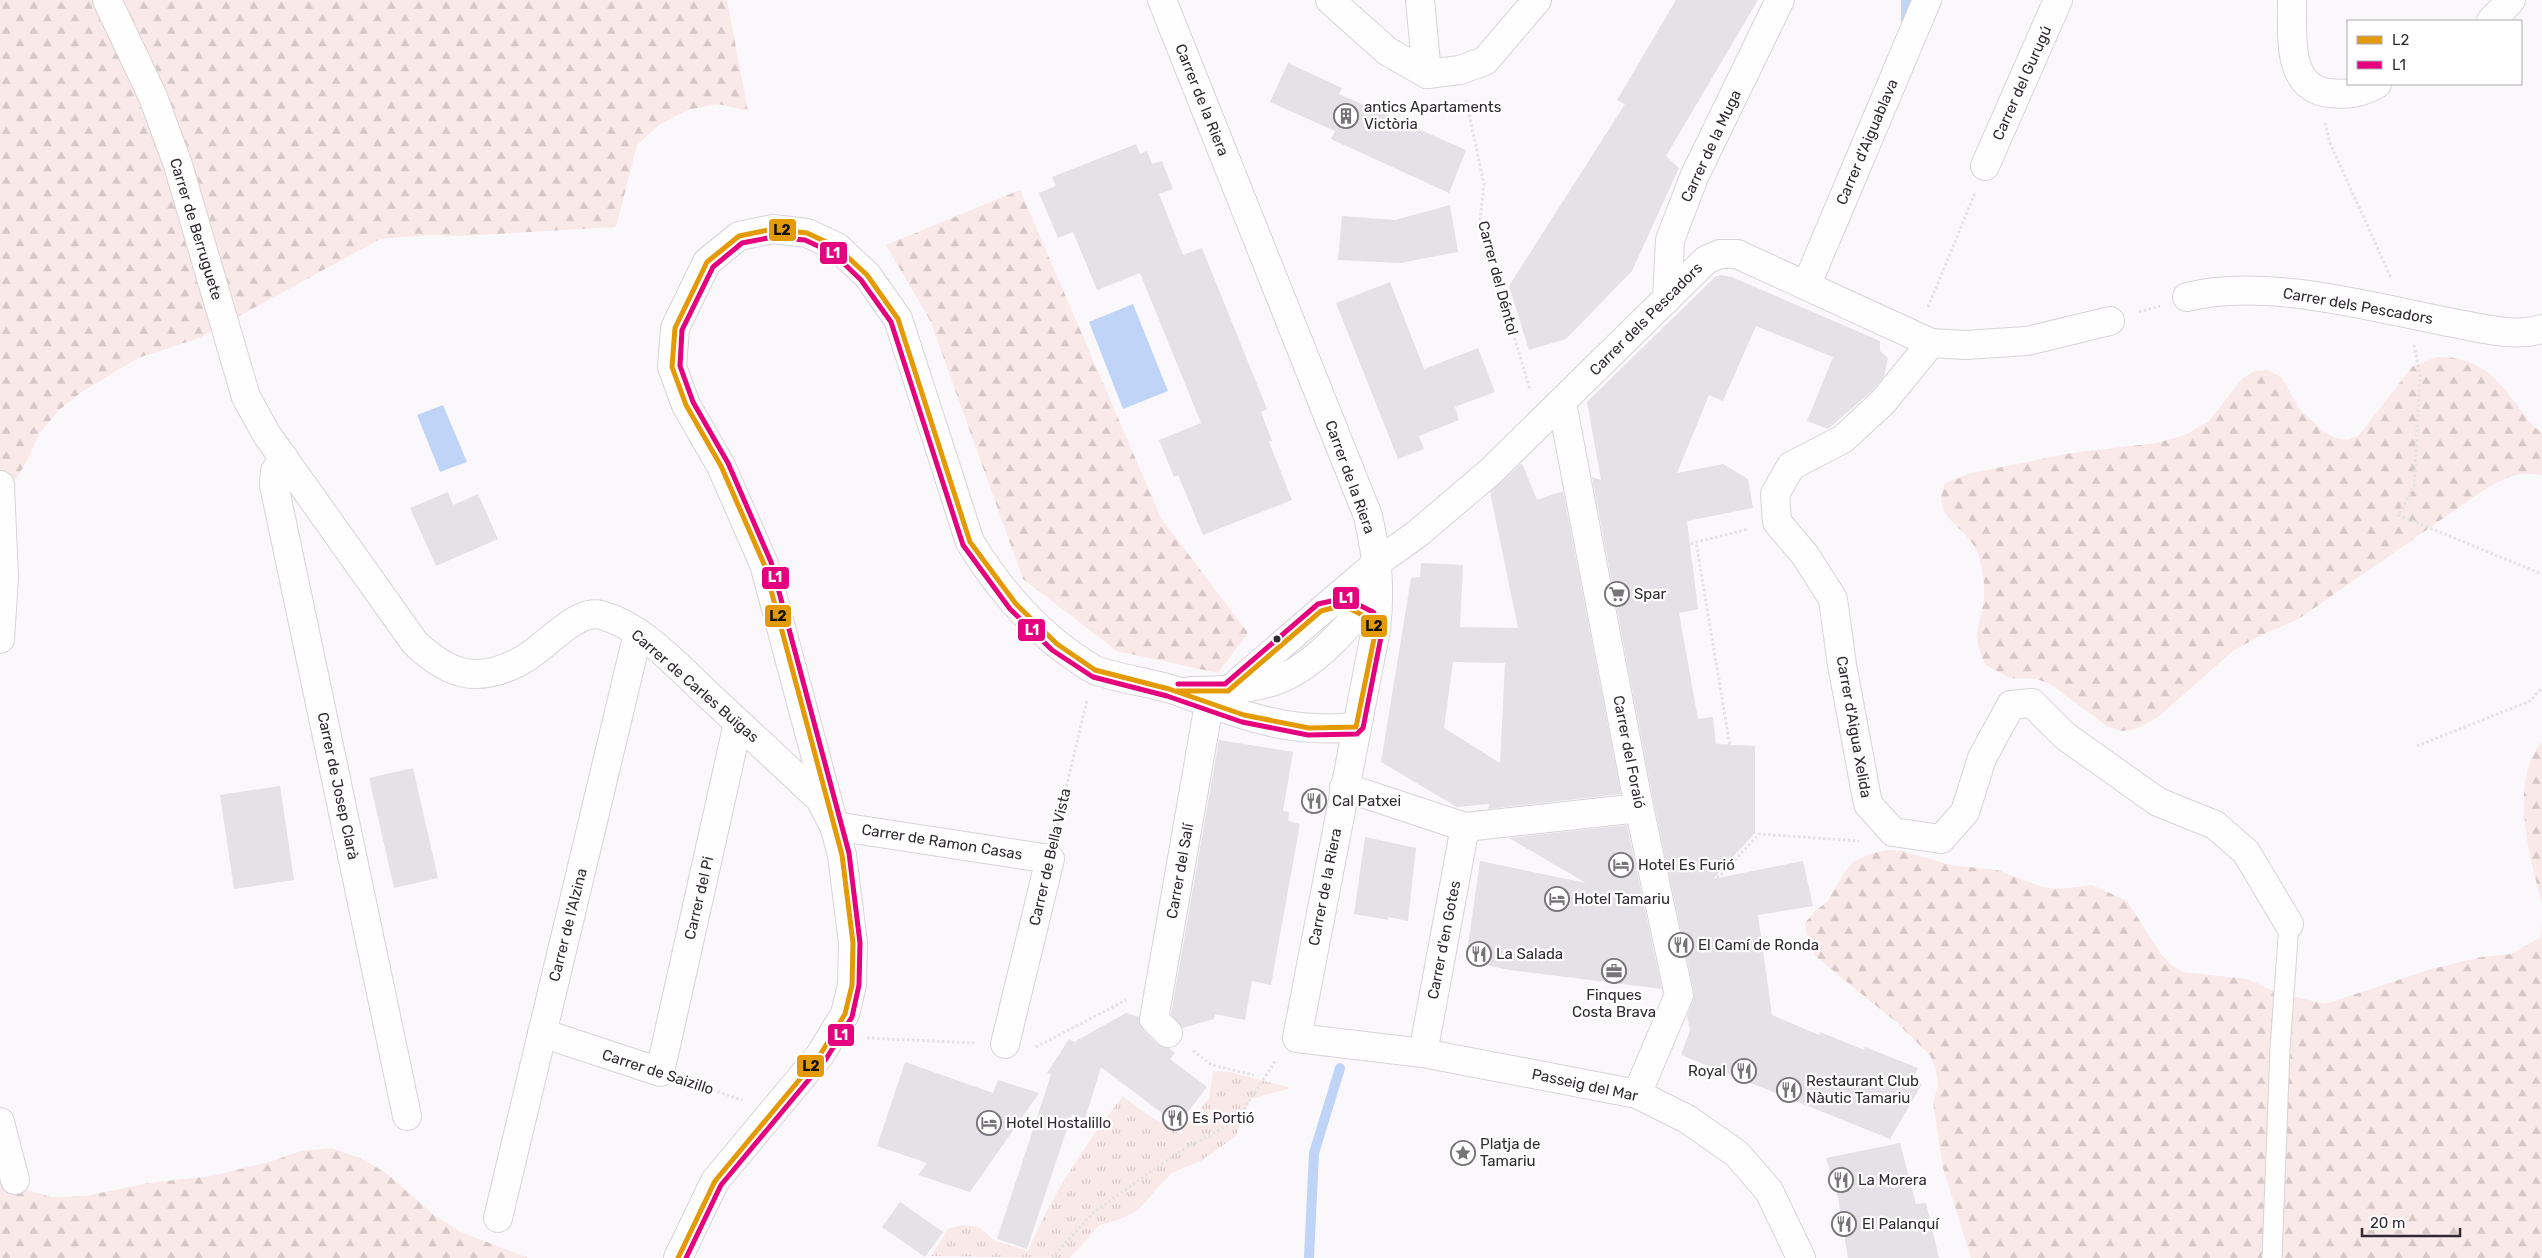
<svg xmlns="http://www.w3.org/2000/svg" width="2542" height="1258" font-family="Rubik,sans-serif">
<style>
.grass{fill:url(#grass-tufts)}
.forest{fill:url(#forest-firs)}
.water{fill:#c0d4f8}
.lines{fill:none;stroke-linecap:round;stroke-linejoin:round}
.stream{stroke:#c0d4f8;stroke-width:10}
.building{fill:#e4e1e7;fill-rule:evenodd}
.service-casing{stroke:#d8d3d8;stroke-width:21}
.pedestrian-casing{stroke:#d8d3d8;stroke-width:30}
.minor-casing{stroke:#d8d3d8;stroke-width:30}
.tertiary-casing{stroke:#d8d3d8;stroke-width:30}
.path{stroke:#e4e3e4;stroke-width:3;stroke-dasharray:2.5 2.5;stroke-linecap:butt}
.service{stroke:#fefefe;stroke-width:19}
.pedestrian{stroke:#fefefe;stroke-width:28}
.minor{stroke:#fefefe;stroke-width:28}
.tertiary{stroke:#fefefe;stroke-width:28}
.bus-1-casing{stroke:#fff;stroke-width:9}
.bus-2-casing{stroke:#fff;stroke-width:9}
.bus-1{stroke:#e39a05;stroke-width:5}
.bus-2{stroke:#e5007d;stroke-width:5}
.bus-dot{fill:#322a33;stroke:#fff;stroke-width:2}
.labels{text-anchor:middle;stroke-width:4.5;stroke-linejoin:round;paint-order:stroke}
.street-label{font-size:15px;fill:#322a33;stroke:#fff}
.poi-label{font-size:15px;fill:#322a33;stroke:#fff;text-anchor:start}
.line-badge{stroke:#fff;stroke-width:2}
.badge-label{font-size:14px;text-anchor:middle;font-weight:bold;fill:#fff}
.pale-badge-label{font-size:14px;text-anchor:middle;font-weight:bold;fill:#111}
</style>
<defs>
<pattern id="grass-tufts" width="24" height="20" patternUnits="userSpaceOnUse" patternTransform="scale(1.25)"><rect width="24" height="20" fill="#fae9e9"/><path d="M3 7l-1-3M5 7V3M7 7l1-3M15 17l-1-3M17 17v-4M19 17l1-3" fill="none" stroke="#d7c8c8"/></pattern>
<pattern id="forest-firs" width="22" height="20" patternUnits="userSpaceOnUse" patternTransform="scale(1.25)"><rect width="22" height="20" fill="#fae9e9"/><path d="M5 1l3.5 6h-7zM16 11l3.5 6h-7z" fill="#d7c8c8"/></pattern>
</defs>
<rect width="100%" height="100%" fill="#fbf8fb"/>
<path class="grass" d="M1213,1071L1230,1072L1291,1088L1250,1099L1236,1136L1201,1161L1171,1173L1137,1211L1118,1220L1099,1225L1070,1258L931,1256L949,1228L964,1225L979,1227L995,1241L1028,1251C1053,1193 1084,1145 1123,1096L1143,1112L1180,1134L1209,1098Z"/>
<g class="forest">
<polygon points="0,0 727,0 748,111 718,104 687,110 660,124 637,145 616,227 461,236 430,235 380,239 199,338 138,358 83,391 59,410 39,434 27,461 0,505"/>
<polygon points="1020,190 1161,518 1248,633 1218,673 1117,651 1023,579 930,320 886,245"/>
<path d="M2437,357C2474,356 2493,373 2514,401C2523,413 2529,424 2542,433V476C2519,469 2503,479 2484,490L2297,620L2270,631L2234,650L2158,717L2134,730L2121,731L2107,726L2050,684L2037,679L2009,678L1986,665C1969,633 1982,625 1984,595C1985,581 1982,570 1979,557C1970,525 1929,521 1945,483L1971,473L2071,453L2156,443L2185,435L2209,421L2242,379L2254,371L2268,370L2281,377L2301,411L2323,431L2335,438L2347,440L2359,435L2413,366Z"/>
<path d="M2542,742V903C2530,859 2508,781 2542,742Z"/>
<polygon points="1887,850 1902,851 1950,865 1997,870 2043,887 2059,889 2092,885 2127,901 2160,953 2171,965 2183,972 2247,979 2276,992 2325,1004 2428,970 2481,957 2511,954 2541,937 2542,919 2542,1258 1971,1258 1943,1168 1933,1102 1938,1087 1936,1070 1930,1055 1895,1021 1815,956 1807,938 1805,923 1815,911 1827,902 1843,875 1853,862 1870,854"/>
<polygon points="332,1148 360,1158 386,1173 435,1216 461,1232 528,1258 0,1258 0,1172 20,1188 51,1197 85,1196 149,1183 212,1176 272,1161 301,1151"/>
</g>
<g class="water">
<polygon points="1133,304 1168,391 1123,409 1089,322"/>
<polygon points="443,405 467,462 440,472 417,415"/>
</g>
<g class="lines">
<g class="stream">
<polyline points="1906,0 1906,20"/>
<polyline points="1309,1258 1314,1153 1340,1068"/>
</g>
</g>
<g class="building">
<polygon points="1676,0 1758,0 1666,156 1679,168 1632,271 1566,339 1529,350 1509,286 1625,104 1617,100"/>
<polygon points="1288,63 1342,88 1339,94 1466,150 1449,193 1331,139 1335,131 1270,102"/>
<polygon points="1136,144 1140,154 1147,151 1152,164 1162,161 1173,189 1159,194 1183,255 1202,248 1267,409 1261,412 1272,441 1269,442 1292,500 1203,535 1178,475 1174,477 1159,440 1201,423 1140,273 1097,290 1073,232 1058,238 1039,193 1056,186 1052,177"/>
<polygon points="1450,205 1458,252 1400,263 1338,260 1342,216 1395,220"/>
<polygon points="1721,275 1732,277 1880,341 1880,351 1888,358 1884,376 1872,391 1828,429 1807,421 1833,357 1756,326 1723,401 1709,395 1677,473 1723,464 1748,479 1753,508 1687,521 1698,609 1679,613 1698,719 1713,717 1716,744 1755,746 1755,833 1713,879 1803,861 1813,906 1758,915 1772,1015 1819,1035 1820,1032 1864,1050 1865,1047 1918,1068 1913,1079 1922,1084 1890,1139 1681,1055 1690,1030 1687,1016 1693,1001 1694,992 1652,794 1592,477 1601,480 1587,402 1715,277"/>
<polygon points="1390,282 1424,369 1478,348 1495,392 1455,407 1459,420 1419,436 1424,449 1398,459 1336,303"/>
<path d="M1522,463L1537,500L1563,491L1621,794L1488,809L1489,804L1457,807L1381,762L1411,578L1420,577L1421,563L1463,565L1460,627L1518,628L1490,492ZM1453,662L1505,663L1500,763L1444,728Z"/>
<polygon points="448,492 453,505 478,494 498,539 436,566 410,508"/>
<polygon points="1219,740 1293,752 1283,811 1289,812 1288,821 1300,824 1271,985 1252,981 1245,1020 1215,1014 1214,1019 1182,1028 1171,1014"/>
<polygon points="413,768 438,878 394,888 369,778"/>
<polygon points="280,786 294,880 234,889 220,795"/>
<polygon points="1627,825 1662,989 1509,970 1466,960 1480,861 1586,883 1509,838"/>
<polygon points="1365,837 1416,848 1408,921 1388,917 1388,920 1354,914"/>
<polygon points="1126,1013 1139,1017 1143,1030 1157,1044 1169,1048 1175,1053 1170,1059 1207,1087 1178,1125 1101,1067 1085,1119 1072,1114 1027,1249 997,1239 1051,1075 1047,1073 1069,1039 1074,1042"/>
<polygon points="905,1062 993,1093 998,1080 1039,1093 970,1192 918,1175 927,1163 877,1146"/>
<polygon points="1900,1143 1916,1204 1926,1203 1939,1258 1848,1258 1838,1198 1826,1158"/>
<polygon points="900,1202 943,1232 925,1257 882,1227"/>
</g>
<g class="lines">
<defs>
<polyline id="service" points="2272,1258 2280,1049 2289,924"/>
<g id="pedestrian">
<polyline points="1562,403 1637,797 1679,995 1637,1094"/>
<polyline points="1344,787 1465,827 1639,808"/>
<polyline points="1297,1038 1423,1053 1637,1094 1687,1119 1737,1154 1769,1191 1801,1258"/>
<polyline points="1423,1053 1465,827"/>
</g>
<g id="minor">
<path d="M107,0L153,97L178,165L246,397L267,435L415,643C448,674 475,684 517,663C534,655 550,638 566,627C575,620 589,612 601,615C644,626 685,674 717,703C751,735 786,767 820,799L834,826L1050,859L1005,1044"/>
<path d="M1162,0L1368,516C1377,558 1381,586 1376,629L1297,1038"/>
<polyline points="1330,0 1387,51 1427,74 1460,70 1485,61 1537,0"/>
<polyline points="1420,0 1427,74"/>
<path d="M2292,0C2293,34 2285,87 2329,93C2348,95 2361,93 2377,84"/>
<polyline points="2491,21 2511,0"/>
<polyline points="1985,166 2058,0"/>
<polyline points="1807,284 1927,0"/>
<path d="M2187,297C2263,277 2372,307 2448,322C2477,327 2512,338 2542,329"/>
<polyline points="1667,299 1670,240 1694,177 1780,0"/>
<polyline points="1931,343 1883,402 1843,439 1791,466 1775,494 1777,522 1805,555 1833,599 1842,665 1868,804 1893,832 1941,839 1965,812 1982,758 2011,705 2032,703 2065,736 2158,802 2215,825 2246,852 2289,924"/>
<polyline points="284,458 275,471 274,485 407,1116"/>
<polyline points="0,485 4,578 0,639"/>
<polyline points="1228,691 1378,562 1417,534 1490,472 1706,260 1720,254 1737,254 1931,343 1965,345 2027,341 2110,321"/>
<polyline points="542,1033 660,1072 738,723"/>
<polyline points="1168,1033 1154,1019 1209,704"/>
<polyline points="0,1122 15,1180"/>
<polyline points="498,1218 638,633"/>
</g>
<g id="tertiary">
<path d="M1191,691C1221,691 1249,690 1277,680C1311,668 1355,624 1370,592C1374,583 1375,572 1378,562"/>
<path d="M678,1258L715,1181L820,1055L845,1014L852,985L853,943L842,855L764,564L721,466L686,405L672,367L675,328L707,262L739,236L773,229L807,233L837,247L867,275L898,319L970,542C997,586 1030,626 1073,656C1080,660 1088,667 1095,670C1122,680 1152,682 1180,692C1239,715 1290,734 1356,727"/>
</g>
</defs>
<use href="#service" class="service-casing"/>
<use href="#pedestrian" class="pedestrian-casing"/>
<use href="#minor" class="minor-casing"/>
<use href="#tertiary" class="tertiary-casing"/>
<g class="path">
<polyline points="1466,100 1484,184 1480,221 1530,390"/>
<polyline points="2325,123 2330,143 2391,278"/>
<polyline points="1928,307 1975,193"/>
<polyline points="2139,312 2160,306"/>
<polyline points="2414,345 2420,375 2414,487 2398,515 2542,574"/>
<polyline points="1623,561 1748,529"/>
<polyline points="1657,741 1730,746 1696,542"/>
<polyline points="2417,746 2530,701 2542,688"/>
<polyline points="1056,830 1087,700"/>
<polyline points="1687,882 1720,876 1759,834 1859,841"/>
<polyline points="867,1038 975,1043"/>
<polyline points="1036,1047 1126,1000"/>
<polyline points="1193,1051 1212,1065 1254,1075"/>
<polyline points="689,1082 742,1100"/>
<polyline points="1052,1258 1094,1212 1176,1154 1237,1120 1276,1060"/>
</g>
<use href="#service" class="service"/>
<use href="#pedestrian" class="pedestrian"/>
<use href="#minor" class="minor"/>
<use href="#tertiary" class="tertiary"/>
<defs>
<polyline id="bus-1" points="678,1258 715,1181 820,1055 845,1014 852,985 853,943 842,855 764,564 721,466 686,405 672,367 675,328 707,262 739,236 773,229 807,233 837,247 867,275 898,319 970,542 1016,604 1057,644 1095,670 1169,689 1244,715 1309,728 1356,727 1376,629 1368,618 1343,605 1321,611 1228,691 1177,691"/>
<polyline id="bus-2" points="686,1258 721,1185 826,1059 852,1017 859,985 860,943 849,853 771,562 728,463 693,402 680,366 682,330 713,267 742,243 773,237 805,240 833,253 861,280 891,322 963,545 1010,609 1052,650 1093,677 1167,696 1242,722 1308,735 1357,734 1363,728 1383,627 1373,612 1345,598 1318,604 1225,684 1178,684"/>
</defs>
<use href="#bus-1" class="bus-1-casing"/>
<use href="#bus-2" class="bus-2-casing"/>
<use href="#bus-1" class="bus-1"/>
<use href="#bus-2" class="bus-2"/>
</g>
<defs>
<symbol id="building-ring" viewBox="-11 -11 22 22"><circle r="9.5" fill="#fff" stroke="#787279" stroke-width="1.5"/><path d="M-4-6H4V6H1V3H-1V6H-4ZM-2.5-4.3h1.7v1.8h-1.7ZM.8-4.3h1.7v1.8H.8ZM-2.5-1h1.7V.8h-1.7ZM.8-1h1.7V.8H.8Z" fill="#787279"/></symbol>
<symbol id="supermarket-ring" viewBox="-11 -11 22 22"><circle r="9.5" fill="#fff" stroke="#787279" stroke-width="1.5"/><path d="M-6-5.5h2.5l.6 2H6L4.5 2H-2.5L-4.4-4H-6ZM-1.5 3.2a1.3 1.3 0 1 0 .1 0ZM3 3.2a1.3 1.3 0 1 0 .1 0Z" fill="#787279"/></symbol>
<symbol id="restaurant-ring" viewBox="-11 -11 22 22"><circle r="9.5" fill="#fff" stroke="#787279" stroke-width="1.5"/><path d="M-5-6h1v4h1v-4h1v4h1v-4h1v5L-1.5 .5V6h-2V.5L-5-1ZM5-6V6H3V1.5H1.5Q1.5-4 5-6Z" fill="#787279"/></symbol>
<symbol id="hotel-ring" viewBox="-11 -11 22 22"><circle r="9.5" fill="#fff" stroke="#787279" stroke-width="1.5"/><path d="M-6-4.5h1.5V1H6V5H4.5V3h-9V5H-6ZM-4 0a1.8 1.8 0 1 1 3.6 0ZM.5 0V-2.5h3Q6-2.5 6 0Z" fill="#787279"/></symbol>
<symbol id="office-ring" viewBox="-11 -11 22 22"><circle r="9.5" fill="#fff" stroke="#787279" stroke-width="1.5"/><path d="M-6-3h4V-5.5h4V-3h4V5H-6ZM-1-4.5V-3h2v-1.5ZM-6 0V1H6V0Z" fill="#787279"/></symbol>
<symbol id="sight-ring" viewBox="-11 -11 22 22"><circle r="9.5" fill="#fff" stroke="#787279" stroke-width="1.5"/><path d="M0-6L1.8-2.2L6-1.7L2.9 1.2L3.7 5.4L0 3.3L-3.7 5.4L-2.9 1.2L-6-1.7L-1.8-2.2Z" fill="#787279"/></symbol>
</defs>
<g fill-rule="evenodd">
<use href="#building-ring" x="1332" y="102" width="28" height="28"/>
<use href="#supermarket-ring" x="1603" y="580" width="28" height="28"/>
<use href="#restaurant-ring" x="1300" y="787" width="28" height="28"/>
<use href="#hotel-ring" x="1607" y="851" width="28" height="28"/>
<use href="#hotel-ring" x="1543" y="885" width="28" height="28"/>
<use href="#restaurant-ring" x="1667" y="931" width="28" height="28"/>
<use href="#restaurant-ring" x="1465" y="940" width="28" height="28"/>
<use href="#office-ring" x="1600" y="957" width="28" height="28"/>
<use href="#restaurant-ring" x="1730" y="1057" width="28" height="28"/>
<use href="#restaurant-ring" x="1775" y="1076" width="28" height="28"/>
<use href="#restaurant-ring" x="1161" y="1104" width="28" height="28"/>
<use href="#hotel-ring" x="975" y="1109" width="28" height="28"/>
<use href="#sight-ring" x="1449" y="1139" width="28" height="28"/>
<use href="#restaurant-ring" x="1827" y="1166" width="28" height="28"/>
<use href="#restaurant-ring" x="1830" y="1210" width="28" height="28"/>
</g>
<circle class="bus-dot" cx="1277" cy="639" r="4.5"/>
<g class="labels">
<g class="street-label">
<text transform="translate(2022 83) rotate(-66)" y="5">Carrer del Gurugú</text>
<text transform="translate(1202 100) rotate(68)" y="5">Carrer de la Riera</text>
<text transform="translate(1867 142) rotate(-67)" y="5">Carrer d'Aiguablava</text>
<text transform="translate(1711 146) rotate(-65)" y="5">Carrer de la Muga</text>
<text transform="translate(196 229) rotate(73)" y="5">Carrer de Berruguete</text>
<text transform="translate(1498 278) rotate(75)" y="5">Carrer del Déntol</text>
<text transform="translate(2358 306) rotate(10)" y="5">Carrer dels Pescadors</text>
<text transform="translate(1646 319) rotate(-45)" y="5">Carrer dels Pescadors</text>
<text transform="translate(1350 477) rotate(70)" y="5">Carrer de la Riera</text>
<text transform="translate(695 686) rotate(41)" y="5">Carrer de Carles Buïgas</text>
<text transform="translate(1854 727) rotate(80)" y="5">Carrer d'Aigua Xelida</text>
<text transform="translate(1629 752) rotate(79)" y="5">Carrer del Foraió</text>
<text transform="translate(338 786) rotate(78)" y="5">Carrer de Josep Clarà</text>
<text transform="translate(942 842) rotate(9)" y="5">Carrer de Ramon Casas</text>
<text transform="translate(1050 857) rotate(-77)" y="5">Carrer de Bella Vista</text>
<text transform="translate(1180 871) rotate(-80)" y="5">Carrer del Salí</text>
<text transform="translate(1325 887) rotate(-79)" y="5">Carrer de la Riera</text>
<text transform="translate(699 898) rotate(-77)" y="5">Carrer del Pi</text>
<text transform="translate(568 925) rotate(-76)" y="5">Carrer de l'Alzina</text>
<text transform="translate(1444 940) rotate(-79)" y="5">Carrer d'en Gotes</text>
<text transform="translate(658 1072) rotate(18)" y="5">Carrer de Saizillo</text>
<text transform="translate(1585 1085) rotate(12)" y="5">Passeig del Mar</text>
</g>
<g class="poi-label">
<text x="1364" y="112">antics Apartaments<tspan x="1364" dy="17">Victòria</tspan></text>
<text x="1634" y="599">Spar</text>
<text x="1332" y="806">Cal Patxei</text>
<text x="1638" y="870">Hotel Es Furió</text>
<text x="1574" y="904">Hotel Tamariu</text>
<text x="1698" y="950">El Camí de Ronda</text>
<text x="1496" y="959">La Salada</text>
<text x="1614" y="1000" text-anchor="middle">Finques<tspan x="1614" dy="17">Costa Brava</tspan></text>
<text x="1726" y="1076" text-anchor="end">Royal</text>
<text x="1806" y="1086">Restaurant Club<tspan x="1806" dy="17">Nàutic Tamariu</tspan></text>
<text x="1192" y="1123">Es Portió</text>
<text x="1006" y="1128">Hotel Hostalillo</text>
<text x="1480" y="1149">Platja de<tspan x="1480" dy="17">Tamariu</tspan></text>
<text x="1858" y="1185">La Morera</text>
<text x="1862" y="1229">El Palanquí</text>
</g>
</g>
<g class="line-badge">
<rect x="768" y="218" width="29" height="24" rx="5" fill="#e39a05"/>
<rect x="819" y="241" width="29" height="24" rx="5" fill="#e5007d"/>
<rect x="761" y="566" width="29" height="24" rx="5" fill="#e5007d"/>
<rect x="1332" y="586" width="28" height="24" rx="5" fill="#e5007d"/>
<rect x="764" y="604" width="28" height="24" rx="5" fill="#e39a05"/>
<rect x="1360" y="614" width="28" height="24" rx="5" fill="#e39a05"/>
<rect x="1017" y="618" width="29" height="24" rx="5" fill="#e5007d"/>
<rect x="827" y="1023" width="28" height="24" rx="5" fill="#e5007d"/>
<rect x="796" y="1054" width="29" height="24" rx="5" fill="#e39a05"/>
</g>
<g class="badge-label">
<text x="833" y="258">L1</text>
<text x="775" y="582">L1</text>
<text x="1346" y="603">L1</text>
<text x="1032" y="635">L1</text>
<text x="841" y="1040">L1</text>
</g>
<g class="pale-badge-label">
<text x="782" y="235">L2</text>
<text x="778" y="621">L2</text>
<text x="1374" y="631">L2</text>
<text x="811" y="1071">L2</text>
</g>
<rect x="2347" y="20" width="175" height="65" fill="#ffffff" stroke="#adaaad"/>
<rect x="2357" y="36" width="25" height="8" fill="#e39a05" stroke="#adaaad"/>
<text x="2392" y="45" font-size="15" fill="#322a33">L2</text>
<rect x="2357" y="61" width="25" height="8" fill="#e5007d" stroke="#adaaad"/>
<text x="2392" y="70" font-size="15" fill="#322a33">L1</text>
<path d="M2362 1228v8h98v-8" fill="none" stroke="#322a33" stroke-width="2.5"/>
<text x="2370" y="1228" font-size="15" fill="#322a33" stroke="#ffffff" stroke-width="4" paint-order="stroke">20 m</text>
</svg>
